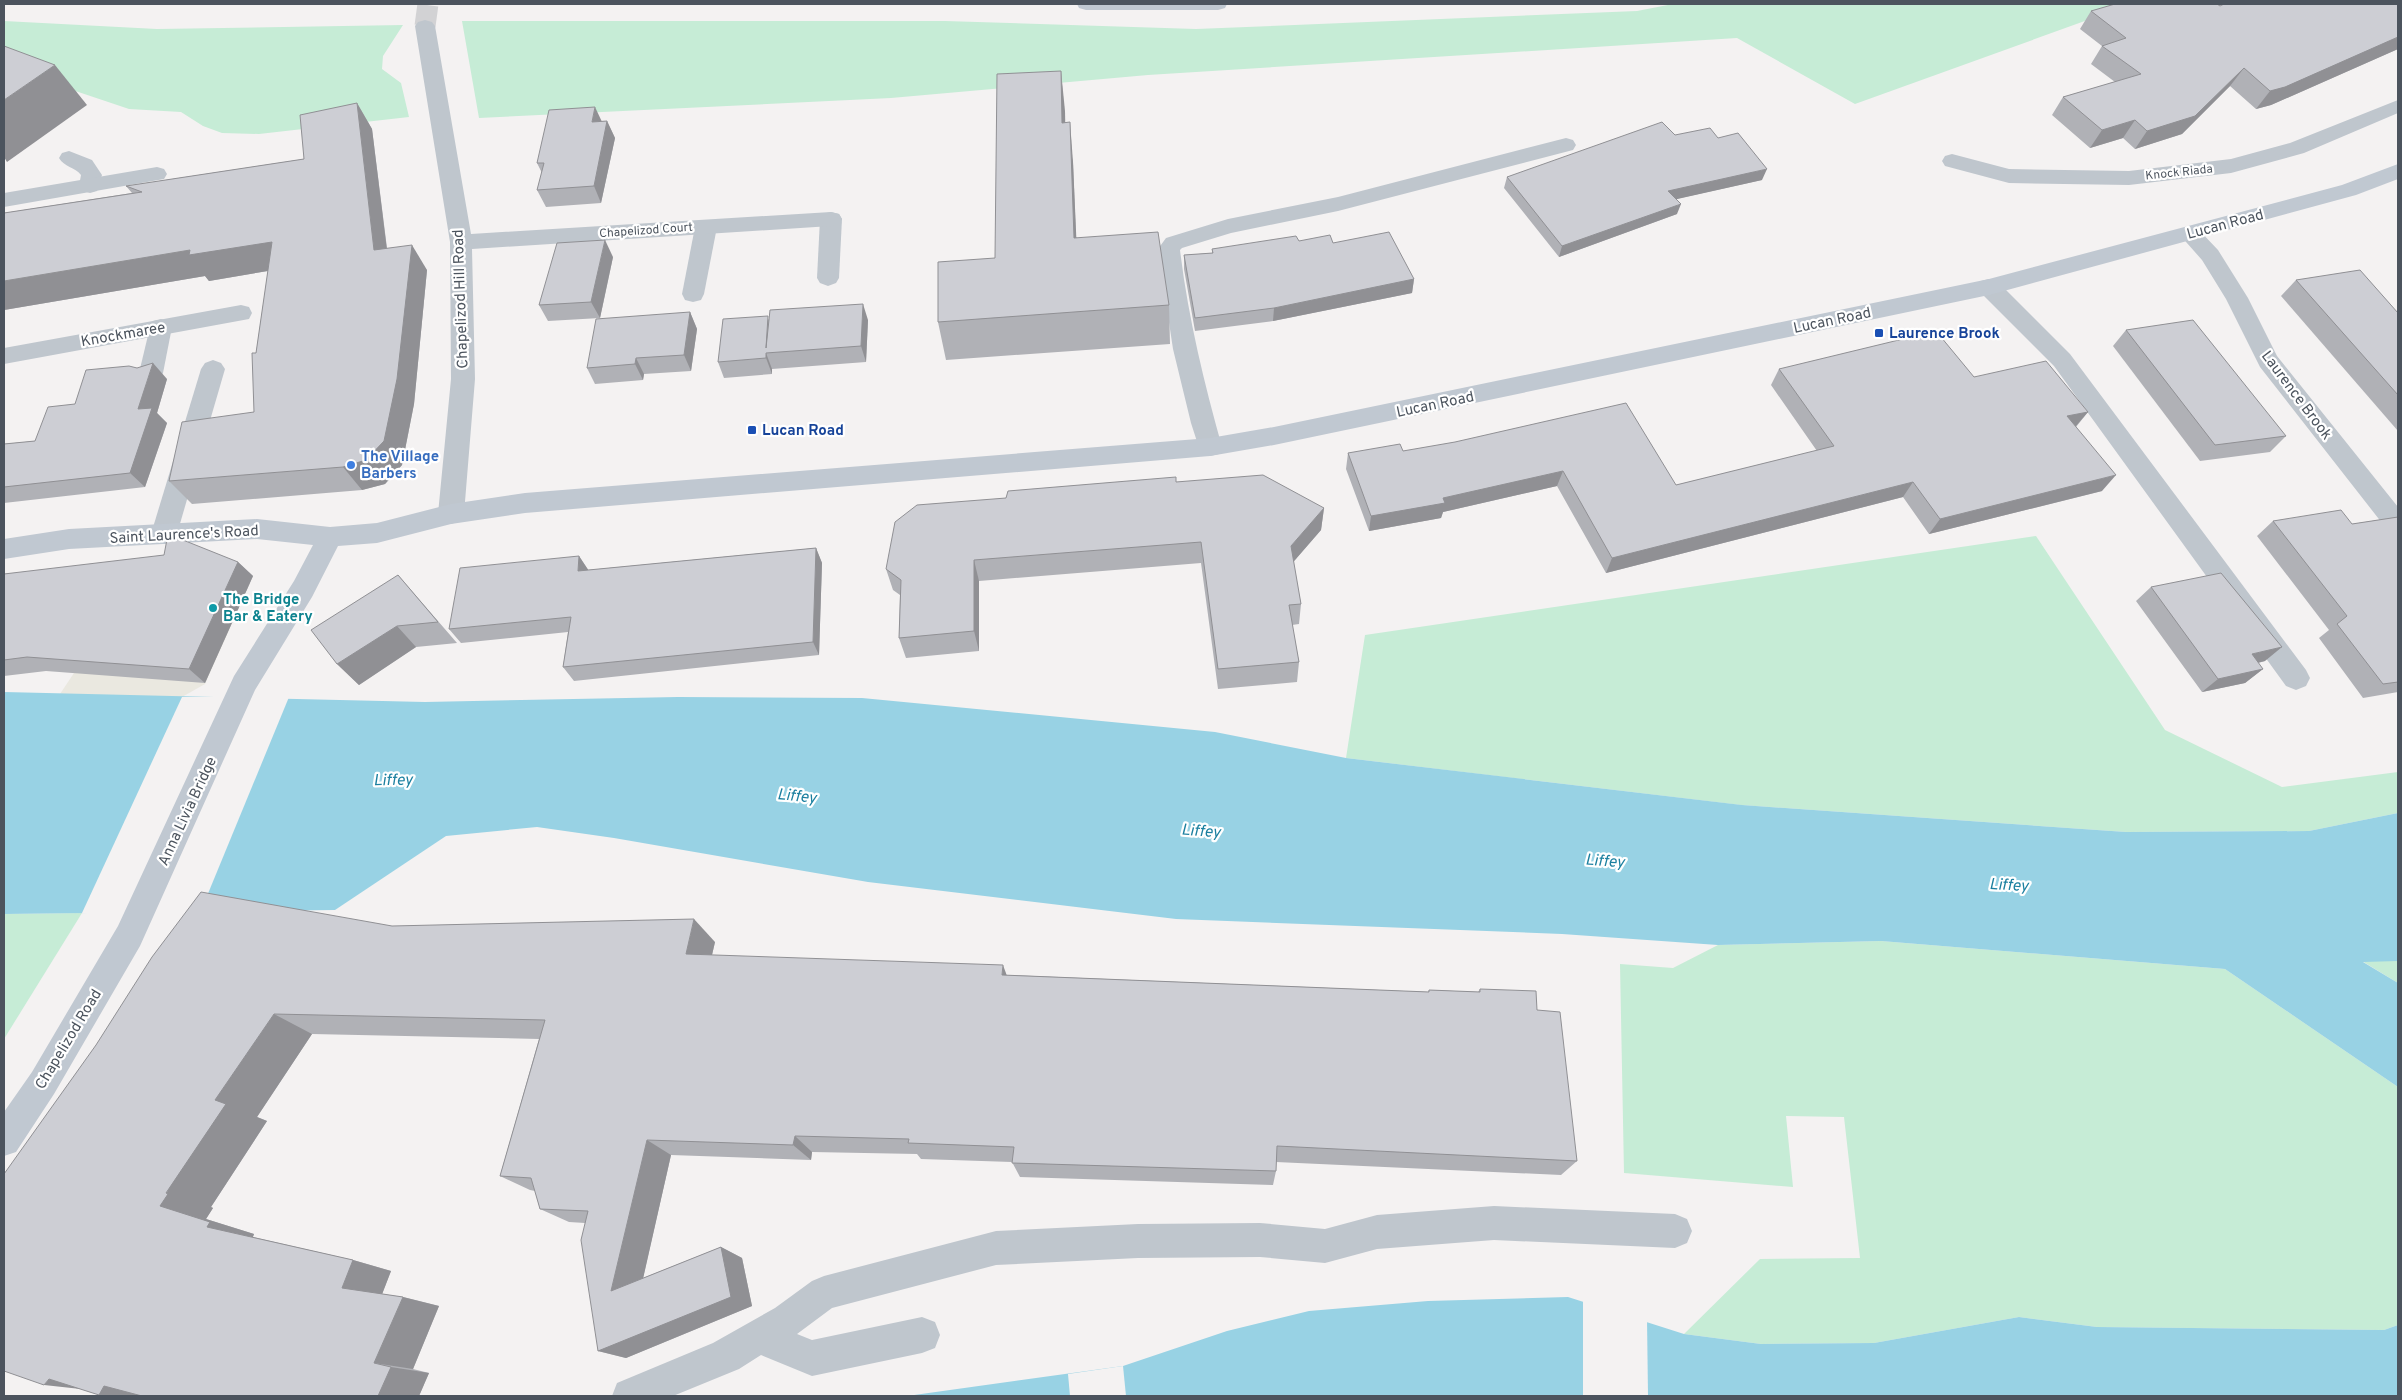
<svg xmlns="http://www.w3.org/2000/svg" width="2402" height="1400" font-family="Overpass,sans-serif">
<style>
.commercial{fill:#eae8e0}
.green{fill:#c6ecd6}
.water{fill:#98d2e4}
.pier{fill:#f4f2f2}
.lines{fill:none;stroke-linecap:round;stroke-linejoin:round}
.street-tunnel{stroke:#d2d2d4;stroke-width:21;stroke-dasharray:21 11;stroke-linecap:butt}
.lane{fill:#bfc6cd;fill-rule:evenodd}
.street{fill:#bfc6cd;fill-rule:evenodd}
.secondary{fill:#c0c8d1;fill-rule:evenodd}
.wall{fill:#b0b1b6}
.shaded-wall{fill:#909094}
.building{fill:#cdced4;stroke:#909094}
.transit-dot{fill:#1a4fb4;stroke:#fff;stroke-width:2}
.shop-dot{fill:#3f7fe0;stroke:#fff;stroke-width:2}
.culture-dot{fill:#0f9aa8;stroke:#fff;stroke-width:2}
.labels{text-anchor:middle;stroke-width:4.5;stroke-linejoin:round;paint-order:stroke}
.far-street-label{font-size:12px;fill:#4c545e;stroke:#fff}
.street-label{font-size:15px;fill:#4c545e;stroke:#fff}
.transit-label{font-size:15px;font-weight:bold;fill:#164399;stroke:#fff;text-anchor:start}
.shop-label{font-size:15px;font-weight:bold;fill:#366cbe;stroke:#fff;text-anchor:start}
.culture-label{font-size:15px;font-weight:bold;fill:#0d838f;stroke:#fff;text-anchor:start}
.water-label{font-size:16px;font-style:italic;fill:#1c80a0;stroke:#fff}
</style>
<rect width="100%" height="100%" fill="#f4f2f2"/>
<polygon class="commercial" points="242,571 250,583 205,684 182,697 60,694 80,664"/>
<g class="green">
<polygon points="1673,4 2132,4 1855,104 1737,38 1148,75 891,98 479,118 462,21 945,21 1196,29 1637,11"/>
<polygon points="4,21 157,29 403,25 383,56 382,69 401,83 409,117 259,134 222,133 203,126 181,112 129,109 4,67"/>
<polygon points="2036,536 2165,730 2282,787 2398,772 2398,813 2309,831 2126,832 1741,805 1346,758 1365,635"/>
<polygon points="82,913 4,1039 4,914"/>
<polygon points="1881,941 2225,969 2398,1087 2398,1325 2384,1330 2097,1327 2019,1317 1874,1343 1761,1344 1684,1334 1760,1259 1860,1258 1844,1117 1786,1116 1793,1187 1624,1173 1620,964 1673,968 1718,945"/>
<polygon points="2362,961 2398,961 2398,983"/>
</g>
<g class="water">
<polygon points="4,692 425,702 678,697 862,698 1215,732 1346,758 1742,805 2126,832 2309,831 2398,813 2398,961 2363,962 2398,983 2398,1087 2225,969 1881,941 1718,945 1562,934 1176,919 868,882 614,838 537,827 446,836 335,910 4,914"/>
<polygon points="1568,1297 1684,1334 1761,1344 1874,1343 2019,1317 2097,1327 2384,1330 2398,1325 2398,1396 907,1396 1123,1366 1227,1331 1309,1311 1428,1301"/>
</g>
<g class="pier">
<polygon points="182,697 289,697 200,913 82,913"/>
<polygon points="1583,1299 1647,1319 1648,1396 1583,1396"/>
<polygon points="1123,1366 1126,1396 1070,1396 1068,1374"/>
</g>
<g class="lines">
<polyline class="street-tunnel" points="425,26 428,4"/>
<g class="lane">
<path d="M1566,138L1573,140L1576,145L1573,150L1338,211L1231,233L1182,248L1180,250C1188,317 1204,382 1222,447L1219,454L1210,456L1201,454L1191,423L1173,349L1158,249L1166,238L1228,219L1338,197Z"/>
<path d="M69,151L92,160L102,175L97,191L90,193L83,191L79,186L81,175C75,167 64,167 59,158L62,153Z"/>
<polygon points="831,212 839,214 842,219 839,278 836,283 828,286 820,283 817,278 820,219 823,214"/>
<polygon points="706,220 714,222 717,227 704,294 701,300 693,302 685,300 682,294 695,227 698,222"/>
<polygon points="161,319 169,321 172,327 163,373 159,379 151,382 143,379 139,373 150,327 153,321"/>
<polygon points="213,360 221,363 225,369 177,534 173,541 164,544 155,541 151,534 201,369 205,363"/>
<polygon points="1494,1206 1675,1214 1687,1219 1692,1231 1687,1243 1675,1248 1494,1240 1377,1249 1325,1263 1260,1257 1138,1258 996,1265 832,1308 797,1334 812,1340 922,1317 935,1322 940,1335 935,1348 922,1353 812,1376 761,1355 739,1369 673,1396 612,1396 617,1383 713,1343 775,1308 812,1281 824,1276 996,1231 1138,1224 1260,1223 1325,1229 1377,1215"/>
</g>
<g class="street">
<polygon points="425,20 432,22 435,26 471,234 831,212 839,214 842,219 839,224 831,226 472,249 475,379 464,514 460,521 451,524 442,521 438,514 451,379 450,242 415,26 418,22"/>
<polygon points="2398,100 2398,113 2304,153 2231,173 2129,185 2009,183 1945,166 1942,161 1945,156 1952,154 2009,169 2129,171 2231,159 2290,143"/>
<polygon points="157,167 164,169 167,174 164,179 4,207 4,193"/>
<polygon points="2190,227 2198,229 2218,250 2248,298 2277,356 2398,507 2398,535 2389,532 2260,367 2226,299 2202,260 2179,234 2182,229"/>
<polygon points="1989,279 1997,281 2070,354 2306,670 2310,678 2306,686 2296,690 2286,686 2054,366 1981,293 1978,287 1981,281"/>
<polygon points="241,305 249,307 252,313 249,319 4,364 4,348"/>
</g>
<g class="secondary">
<polygon points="1077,4 1227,4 1225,8 1218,10 1086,10 1079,8"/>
<polygon points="2398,164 2398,179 2356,195 1989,295 1274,445 1210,456 525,513 451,524 377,543 338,546 312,597 255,690 140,946 54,1094 16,1152 4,1156 4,1112 32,1072 118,926 234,676 294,581 313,545 257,539 69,549 4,559 4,539 69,529 257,519 330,527 377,523 451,504 525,493 1210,438 1274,427 1989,279 2342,185"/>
</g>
</g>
<g class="wall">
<polygon points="2398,4 2398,49 2271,105 2256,109 2230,86 2182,134 2135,149 2123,138 2090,148 2052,115 2063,97 2115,82 2091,64 2102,46 2080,29 2091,11 2220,6"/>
<polygon points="1061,71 1065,122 1073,162 1076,237 1169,305 1170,344 946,360 938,322 995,258"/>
<polygon points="357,103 372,129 387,248 427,270 414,404 402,465 385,484 362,490 192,504 169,481 254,412 256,353 268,271 209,281 205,276 4,310 4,213 132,193 126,186 304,159"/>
<polygon points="601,121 607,121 615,138 601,203 546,207 537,190 542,173 537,163"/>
<polygon points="1675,135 1718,138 1762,180 1676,199 1677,214 1559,257 1504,188 1507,177"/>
<polygon points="1299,241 1333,243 1414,279 1412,293 1273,321 1195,331 1184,269 1184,255 1212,253 1212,249"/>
<polygon points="613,257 600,318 548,321 539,305"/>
<polygon points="2296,280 2398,313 2398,431 2281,296"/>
<polygon points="690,312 697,329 691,371 644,374 643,380 595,384 587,368"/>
<polygon points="769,319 868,320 866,362 772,369 772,374 724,378 718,362"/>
<polygon points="2126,330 2286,436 2270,452 2200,461 2113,346"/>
<polygon points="1779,369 1974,377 2088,412 2076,427 2102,491 1929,534 1903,497 1606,573 1557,486 1443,512 1441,518 1369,531 1346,469 1348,453 1403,451 1676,485 1817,451 1771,385"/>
<polygon points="167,379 157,413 167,423 145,487 4,503 4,444 35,441 75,404"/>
<polygon points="1176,482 1324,508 1321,530 1293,562 1301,604 1299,624 1292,625 1299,662 1297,682 1218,689 1201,563 979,581 979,651 906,658 899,638 900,595 893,590 886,569"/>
<polygon points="2398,517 2398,692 2363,698 2319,638 2329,630 2257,536 2273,521 2352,524"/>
<polygon points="816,548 822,563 819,655 574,681 563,667 568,632 461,643 449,629 579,556 588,570"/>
<polygon points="238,562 253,576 205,683 46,671 4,676 4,574"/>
<polygon points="398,575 457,643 416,647 359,685 337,664"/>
<polygon points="2151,587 2265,661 2258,663 2263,669 2245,683 2202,692 2136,601"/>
<polygon points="392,926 715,942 712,955 1007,975 1428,992 1429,990 1478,992 1480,989 1537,1010 1577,1161 1561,1175 1276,1162 1276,1171 1273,1185 1020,1177 1012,1162 921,1159 917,1154 812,1152 811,1160 671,1155 643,1278 721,1247 742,1258 752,1306 626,1358 598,1351 585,1223 569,1222 540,1209 535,1191 530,1190 500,1176 539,1039 312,1034 257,1117 267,1121 211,1207 213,1208 206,1219 254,1234 253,1237 353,1260 391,1271 382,1294 403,1297 439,1306 413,1369 429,1373 419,1396 107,1396 99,1395 4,1174"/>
</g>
<g class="shaded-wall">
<polygon points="2398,37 2398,49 2271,105 2256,109 2270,91"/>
<polygon points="55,65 87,105 7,162 4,157 4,100"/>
<polygon points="2244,68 2230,86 2182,134 2135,149 2147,131"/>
<polygon points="1061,71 1065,111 1066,162 1062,123"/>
<polygon points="357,103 372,129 390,275 374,250"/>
<polygon points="595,107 603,124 592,122"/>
<polygon points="2135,120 2123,138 2090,148 2102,130"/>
<polygon points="607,121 615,138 601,203 594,186"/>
<polygon points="1070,122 1073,162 1078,276 1074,238"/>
<polygon points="1767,169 1762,180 1664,202 1668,191"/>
<polygon points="1681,204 1677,214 1559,257 1562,246"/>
<polygon points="605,240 613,257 600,318 591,302"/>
<polygon points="272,242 291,267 209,281 205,276 4,310 4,281 190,250"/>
<polygon points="412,245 427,270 414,404 402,465 385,484 362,490 343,467"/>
<polygon points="1414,279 1412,293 1273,321 1274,308"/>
<polygon points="863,304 868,320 866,362 861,346"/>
<polygon points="690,312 697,329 691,371 684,355"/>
<polygon points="766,353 772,369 772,374 766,358"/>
<polygon points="636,358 644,374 643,380 635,364"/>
<polygon points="153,363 167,379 157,413 167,423 145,487 130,473 138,409"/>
<polygon points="2088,412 2075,427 2067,416"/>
<polygon points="1563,471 1557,486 1443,512 1441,518 1369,531 1371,516 1443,498"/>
<polygon points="2116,475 2102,491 1929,534 1940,519"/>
<polygon points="1913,482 1903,497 1606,573 1612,558"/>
<polygon points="1324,508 1321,530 1289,567 1291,546"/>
<polygon points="816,548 822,563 819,655 813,642"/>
<polygon points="579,556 589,571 578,571"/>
<polygon points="974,560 979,581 979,651 974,631"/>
<polygon points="238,562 253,576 205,683 189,669"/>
<polygon points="397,626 416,647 359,685 337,664"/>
<polygon points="2282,647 2265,661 2235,668 2252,654"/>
<polygon points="2263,669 2245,683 2202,692 2218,679"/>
<polygon points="694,919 715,942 707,976 686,954"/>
<polygon points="1003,965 1011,987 1002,975"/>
<polygon points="274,1014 312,1034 257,1117 267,1121 211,1207 213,1208 206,1219 254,1234 252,1239 207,1227 160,1206 215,1100"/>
<polygon points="795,1136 812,1152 811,1160 793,1145"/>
<polygon points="647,1140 671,1155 638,1301 611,1291"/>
<polygon points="721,1247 742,1258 752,1306 626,1358 598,1351"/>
<polygon points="353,1260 391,1271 381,1297 342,1288"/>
<polygon points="403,1297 439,1306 413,1369 374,1363"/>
<polygon points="391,1367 429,1373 419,1396 378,1396"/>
<polygon points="49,1379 99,1391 44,1385"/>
<polygon points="104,1386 153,1396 107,1396 99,1395"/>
</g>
<g class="building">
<polygon points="2115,4 2217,4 2220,6 2224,4 2398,4 2398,37 2285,87 2270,91 2244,68 2195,116 2147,131 2135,120 2102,130 2063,97 2141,74 2102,46 2126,38 2091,11"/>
<polygon points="4,46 55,65 4,100"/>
<polygon points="1061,71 1062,123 1070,122 1074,238 1158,232 1169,305 938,322 938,262 995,258 997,74"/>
<polygon points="357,103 374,250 412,245 397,379 384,441 366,460 343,467 169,481 182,422 254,412 252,353 256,353 272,242 189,255 190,250 4,281 4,213 142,192 126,186 304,159 300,115"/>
<polygon points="595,107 592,122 607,121 594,186 537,190 544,163 537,163 549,110"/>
<polygon points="1662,122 1675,135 1710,128 1718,138 1738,133 1767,169 1668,191 1681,204 1562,246 1507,177"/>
<polygon points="1389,232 1414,279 1274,308 1195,318 1184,255 1213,253 1212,249 1296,236 1299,241 1330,235 1333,243"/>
<polygon points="605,240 591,302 539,305 557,243"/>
<polygon points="2360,270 2398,313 2398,395 2296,280"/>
<polygon points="863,304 861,346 766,353 766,358 718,362 723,319 768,316 766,348 770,310"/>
<polygon points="690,312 684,355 636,358 635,364 587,368 596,319"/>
<polygon points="2193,320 2286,436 2215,445 2126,330"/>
<polygon points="1936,331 1974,377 2046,361 2088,412 2067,416 2116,475 1940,519 1913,482 1612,558 1563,471 1443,498 1445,503 1371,516 1348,453 1400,444 1403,451 1455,442 1626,403 1676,485 1834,446 1779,369"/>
<polygon points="153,363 138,409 152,408 130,473 4,487 4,444 35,441 48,407 75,404 86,370 129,366 137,368"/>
<polygon points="1263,475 1324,508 1291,546 1301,604 1289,605 1299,662 1218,669 1201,542 974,560 974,631 899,638 901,580 886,569 895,522 917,505 1006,498 1008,491 1176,477 1176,482"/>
<polygon points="2341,510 2352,524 2398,517 2398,682 2383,684 2337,624 2347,616 2273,521"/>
<polygon points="168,534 238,562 189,669 27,657 4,660 4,574 164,555"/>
<polygon points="816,548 813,642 563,667 571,617 449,629 460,568 579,556 578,571"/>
<polygon points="2221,573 2282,647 2252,654 2263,669 2218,679 2151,587"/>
<polygon points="398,575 438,622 397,626 337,664 311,630"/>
<polygon points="201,892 392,926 694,919 686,954 1003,965 1002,975 1429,992 1429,990 1480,992 1480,989 1536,991 1537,1010 1560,1012 1577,1161 1277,1146 1276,1171 1012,1163 1014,1147 908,1143 909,1139 795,1136 793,1145 647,1140 611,1291 721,1247 731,1297 598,1351 581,1240 588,1211 540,1209 531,1178 500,1176 545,1020 274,1014 215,1100 226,1104 166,1193 168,1194 160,1206 210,1222 207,1227 353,1260 342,1288 403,1297 374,1363 391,1367 378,1396 142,1396 104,1386 99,1395 49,1379 44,1385 4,1371 4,1174 96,1045 152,957"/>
</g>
<g class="transit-dot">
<rect x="1874" y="328" width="10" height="10" rx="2.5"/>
<rect x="747" y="425" width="10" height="10" rx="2.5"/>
</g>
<circle class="shop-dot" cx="351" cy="465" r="5"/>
<circle class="culture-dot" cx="213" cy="608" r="5"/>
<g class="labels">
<g class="far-street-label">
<text transform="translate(2179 172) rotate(-6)" y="4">Knock Riada</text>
<text transform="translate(646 230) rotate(-4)" y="4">Chapelizod Court</text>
</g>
<g class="street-label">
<text transform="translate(2225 224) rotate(-15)" y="5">Lucan Road</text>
<text transform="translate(460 299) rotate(-92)" y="5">Chapelizod Hill Road</text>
<text transform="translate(1832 320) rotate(-12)" y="5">Lucan Road</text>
<text transform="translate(123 334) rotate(-10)" y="5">Knockmaree</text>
<text transform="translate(2297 395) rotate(53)" y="5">Laurence Brook</text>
<text transform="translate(1435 404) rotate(-12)" y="5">Lucan Road</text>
<text transform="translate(184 534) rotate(-3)" y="5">Saint Laurence's Road</text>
<text transform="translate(187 811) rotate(-65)" y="5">Anna Livia Bridge</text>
<text transform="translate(68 1039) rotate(-59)" y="5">Chapelizod Road</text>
</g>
<g class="transit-label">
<text x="1889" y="338">Laurence Brook</text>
<text x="762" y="435">Lucan Road</text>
</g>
<g class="shop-label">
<text x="361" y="461">The Village<tspan x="361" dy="17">Barbers</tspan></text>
</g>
<g class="culture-label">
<text x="223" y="604">The Bridge<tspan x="223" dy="17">Bar &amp; Eatery</tspan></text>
</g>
<g class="water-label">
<text transform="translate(393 779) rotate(-1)" y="6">Liffey</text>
<text transform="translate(797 795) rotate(6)" y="6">Liffey</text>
<text transform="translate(1201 830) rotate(4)" y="6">Liffey</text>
<text transform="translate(1605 860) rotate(4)" y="6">Liffey</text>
<text transform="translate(2009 884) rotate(3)" y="6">Liffey</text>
</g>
</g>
<rect width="2402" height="1400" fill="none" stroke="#4c545e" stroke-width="10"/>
</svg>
